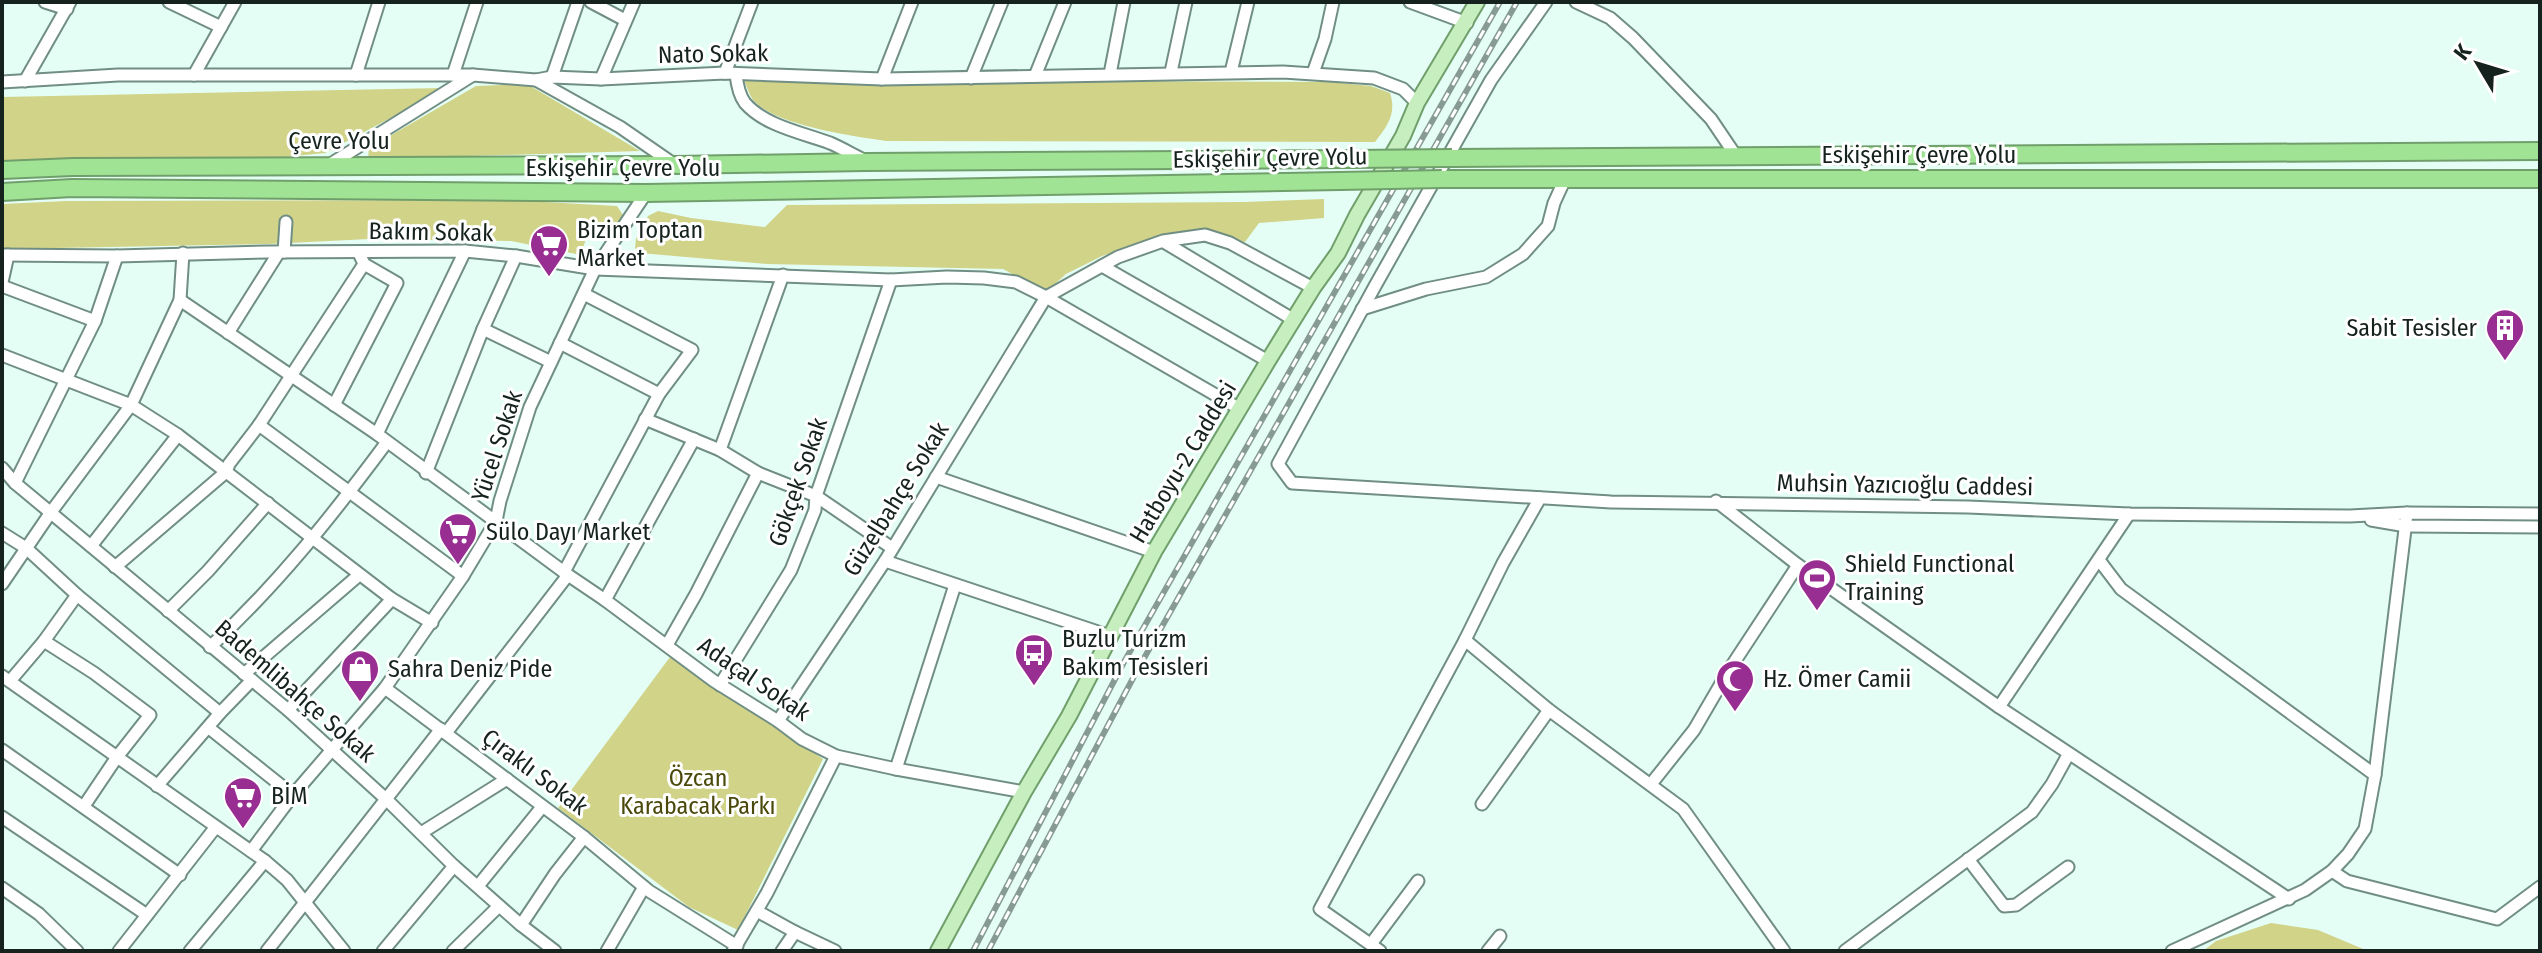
<svg xmlns="http://www.w3.org/2000/svg" width="2542" height="953" font-family="'Fira Sans Condensed',sans-serif">
<style>
.green{fill:#d1d388}
.lines{fill:none;stroke-linecap:round;stroke-linejoin:round}
.minor-casing{stroke:#718e85;stroke-width:15}
.major-casing{stroke:#709f6b;stroke-width:18}
.highway-casing{stroke:#709f6b;stroke-width:20}
.minor{stroke:#fff;stroke-width:11}
.major{stroke:#c7eebf;stroke-width:14}
.highway{stroke:#a1e395;stroke-width:16}
.rail-casing{stroke:#879b94;stroke-width:6}
.rail{stroke:#fff;stroke-width:3;stroke-dasharray:9;stroke-linecap:butt}
.highway-bridge-casing{stroke:#709f6b;stroke-width:20;stroke-linecap:butt}
.highway-bridge{stroke:#a1e395;stroke-width:16}
.labels{text-anchor:middle;stroke-width:6;stroke-linejoin:round;paint-order:stroke}
.street-label{font-size:24px;fill:#16221e;stroke:#fff}
.poi-label{font-size:24px;fill:#16221e;stroke:#fff;text-anchor:start}
.park-label{font-size:24px;fill:#4a490a;stroke:#fff}
</style>
<rect width="100%" height="100%" fill="#e4fef5"/>
<g class="green">
<path d="M744,80L1330,82L1371,86L1390,93C1397,114 1387,126 1375,142L886,141C853,136 779,126 755,102C750,97 747,87 744,80Z"/>
<polygon points="527,84 640,151 368,159 369,148 476,86"/>
<polygon points="442,88 441,91 325,153 274,158 2,165 2,97"/>
<polygon points="1324,199 1324,218 1259,223 1245,242 1204,231 1166,235 1102,256 1066,274 1046,292 1003,269 767,264 640,253 635,248 636,239 648,216 658,211 691,218 765,227 787,205 1244,202"/>
<polygon points="506,200 617,206 625,218 611,240 587,235 581,255 511,241 369,239 269,244 2,249 2,204 66,201"/>
<polygon points="670,657 823,759 738,930 689,907 558,808"/>
<polygon points="2271,923 2318,930 2368,951 2203,951 2216,941"/>
</g>
<g class="lines">
<defs>
<g id="minor">
<polyline points="45,2 67,9"/>
<polyline points="169,2 221,27"/>
<polyline points="591,2 625,20"/>
<polyline points="1410,2 1467,23"/>
<polyline points="1546,2 1491,80 1375,286 1278,464 1292,483 1611,502 1968,507 2129,514 2350,516 2407,513 2540,514"/>
<polyline points="1576,2 1610,18 1633,38 1711,119 1736,156"/>
<polyline points="1171,72 1186,2"/>
<polyline points="1231,72 1248,2"/>
<polyline points="725,73 752,2"/>
<polyline points="1313,73 1325,39 1333,2"/>
<path d="M736,74C737,84 739,95 745,103C765,126 803,133 830,143C842,148 853,155 864,160"/>
<polyline points="1110,74 1124,2"/>
<polyline points="194,75 235,2"/>
<polyline points="356,75 379,2"/>
<polyline points="453,75 477,2"/>
<polyline points="1035,76 1065,2"/>
<polyline points="552,77 578,2"/>
<polyline points="971,78 1002,2"/>
<polyline points="601,79 634,2"/>
<polyline points="882,79 912,2"/>
<polyline points="536,80 620,127 675,165"/>
<polyline points="25,81 70,2"/>
<polyline points="2,82 118,75 473,75 536,80 552,77 601,79 725,73 882,79 1283,72 1374,78 1403,89 1417,103"/>
<polyline points="329,165 473,75"/>
<polyline points="1164,242 1294,320"/>
<polyline points="284,252 286,222"/>
<polyline points="2,255 117,256 267,252 465,251 516,256 595,269 891,280 947,277 984,278 1016,282 1046,297 1240,409"/>
<polyline points="1102,266 1268,361"/>
<polyline points="2,282 8,255"/>
<polyline points="2,286 95,321"/>
<polyline points="180,300 377,434 568,575 605,600 714,681 778,721 802,739 836,756 896,769 1024,792"/>
<polyline points="1362,309 1426,289 1486,277 1523,254 1548,226 1554,203 1565,179"/>
<polyline points="483,329 551,362"/>
<polyline points="228,333 279,252"/>
<polyline points="560,343 659,394"/>
<polyline points="2,355 131,405 178,435 392,599 432,623"/>
<polyline points="334,405 397,283 364,264"/>
<polyline points="645,419 720,450 758,473 816,496 892,548"/>
<polyline points="259,425 463,576"/>
<polyline points="377,434 465,251"/>
<polyline points="720,450 783,275"/>
<polyline points="2,468 15,483 288,710 387,800 454,866 521,925 555,951"/>
<polyline points="426,473 483,329 516,256"/>
<polyline points="936,477 1154,552"/>
<polyline points="15,483 95,321 117,256"/>
<polyline points="1716,501 1798,565 1999,707 2289,899"/>
<polyline points="2371,520 2406,526 2540,527"/>
<polyline points="2,533 26,548 77,595 220,713"/>
<polyline points="91,546 178,435"/>
<polyline points="2099,560 2121,589 2375,775"/>
<polyline points="885,561 1110,636"/>
<polyline points="115,567 226,472 229,464 259,425 364,264 359,253"/>
<polyline points="564,572 659,394 692,350 584,294"/>
<polyline points="2,584 51,512 131,405 180,300 183,253"/>
<polyline points="605,600 694,439"/>
<polyline points="168,611 208,571 268,503"/>
<polyline points="1465,640 1549,710 1683,809 1784,951"/>
<polyline points="44,641 94,673 150,715 117,757 84,806"/>
<polyline points="667,645 696,594 758,473"/>
<path d="M210,647C278,584 332,516 387,442"/>
<polyline points="244,674 359,575"/>
<polyline points="2,676 265,861 287,880 344,951"/>
<polyline points="10,681 44,641 77,595"/>
<polyline points="720,685 791,570 815,510 816,496 891,280"/>
<polyline points="385,688 584,837 649,891 737,946"/>
<polyline points="1999,707 2129,514"/>
<polyline points="288,710 392,599"/>
<polyline points="778,721 885,561 1046,297 1118,257 1163,241 1205,235 1230,243 1313,288"/>
<polyline points="209,728 293,795"/>
<polyline points="446,733 568,575"/>
<polyline points="2,750 180,875"/>
<polyline points="896,769 955,585"/>
<polyline points="1651,784 1694,730 1729,670 1798,565"/>
<polyline points="157,786 220,713 252,680"/>
<polyline points="1482,804 1549,710"/>
<polyline points="2,817 147,915"/>
<polyline points="421,833 507,779"/>
<polyline points="251,851 293,795 385,688 463,576 496,521 500,501 530,407 595,269 646,193"/>
<polyline points="1968,859 2004,906 2016,905 2068,867"/>
<polyline points="2332,871 2347,881 2497,919 2540,887"/>
<polyline points="478,886 542,807"/>
<polyline points="2,888 39,914 77,951"/>
<polyline points="757,911 795,932 835,951"/>
<polyline points="521,925 555,874 584,837"/>
<polyline points="1371,944 1418,881"/>
<polyline points="119,951 215,828"/>
<polyline points="190,951 265,861"/>
<polyline points="267,951 441,729"/>
<polyline points="383,951 454,866"/>
<polyline points="453,951 499,906"/>
<polyline points="607,951 644,887"/>
<polyline points="733,951 767,893 836,756"/>
<polyline points="782,951 795,932"/>
<polyline points="1380,951 1320,909 1465,640 1503,563 1540,498"/>
<polyline points="1488,951 1500,936"/>
<polyline points="1845,951 2032,812 2052,784 2068,755"/>
<polyline points="2172,951 2305,890 2332,871 2348,854 2365,829 2375,775 2407,513"/>
</g>
<polyline id="major" points="938,951 1024,792 1069,716 1154,552 1268,361 1313,288 1338,253 1357,215 1403,136 1417,103 1477,2"/>
<g id="highway">
<polyline points="1452,158 2540,151"/>
<polyline points="2,170 73,167 675,165 866,162 1353,159"/>
<polyline points="1442,179 2540,179"/>
<polyline points="2,192 72,188 646,193 1340,181"/>
</g>
</defs>
<use href="#minor" class="minor-casing"/>
<use href="#major" class="major-casing"/>
<use href="#highway" class="highway-casing"/>
<use href="#minor" class="minor"/>
<use href="#major" class="major"/>
<use href="#highway" class="highway"/>
<defs>
<g id="rail">
<polyline points="973,951 1124,662 1500,2"/>
<polyline points="988,951 1139,667 1517,2"/>
</g>
</defs>
<use href="#rail" class="rail-casing"/>
<use href="#rail" class="rail"/>
<defs>
<g id="highway-bridge">
<polyline points="1353,159 1452,158"/>
<polyline points="1340,181 1442,179"/>
</g>
</defs>
<use href="#highway-bridge" class="highway-bridge-casing"/>
<use href="#highway-bridge" class="highway-bridge"/>
</g>
<defs>
<symbol id="supermarket-pin" viewBox="-11 -11 22 30"><path d="M0 17L-7.5 6A9.5 9.5 0 1 1 7.5 6Z" fill="#982e91" stroke="#fff"/><path d="M-6-5.5h2.5l.6 2H6L4.5 2H-2.5L-4.4-4H-6ZM-1.5 3.2a1.3 1.3 0 1 0 .1 0ZM3 3.2a1.3 1.3 0 1 0 .1 0Z" fill="#fff"/></symbol>
<symbol id="building-pin" viewBox="-11 -11 22 30"><path d="M0 17L-7.5 6A9.5 9.5 0 1 1 7.5 6Z" fill="#982e91" stroke="#fff"/><path d="M-4-6H4V6H1V3H-1V6H-4ZM-2.5-4.3h1.7v1.8h-1.7ZM.8-4.3h1.7v1.8H.8ZM-2.5-1h1.7V.8h-1.7ZM.8-1h1.7V.8H.8Z" fill="#fff"/></symbol>
<symbol id="stadium-pin" viewBox="-11 -11 22 30"><path d="M0 17L-7.5 6A9.5 9.5 0 1 1 7.5 6Z" fill="#982e91" stroke="#fff"/><path d="M0-5a6.5 5 0 1 0 0 10a6.5 5 0 1 0 0-10ZM-3.5-1.8h7v3.6h-7Z" fill="#fff"/></symbol>
<symbol id="bus-pin" viewBox="-11 -11 22 30"><path d="M0 17L-7.5 6A9.5 9.5 0 1 1 7.5 6Z" fill="#982e91" stroke="#fff"/><path d="M-5-6H5V4H4V6H2V4H-2V6H-4V4H-5ZM-3.5-4V0h7V-4ZM-3.5 1.2v1.5H-2V1.2ZM2 1.2v1.5H3.5V1.2Z" fill="#fff"/></symbol>
<symbol id="shop-pin" viewBox="-11 -11 22 30"><path d="M0 17L-7.5 6A9.5 9.5 0 1 1 7.5 6Z" fill="#982e91" stroke="#fff"/><path d="M-5-2.5h2.3a2.7 3.5 0 0 1 5.4 0H5L5.5 6h-11ZM-1.5-2.5h3a1.5 2.3 0 0 0-3 0Z" fill="#fff"/></symbol>
<symbol id="mosque-pin" viewBox="-11 -11 22 30"><path d="M0 17L-7.5 6A9.5 9.5 0 1 1 7.5 6Z" fill="#982e91" stroke="#fff"/><path d="M3.5-4.9A6 6 0 1 0 3.5 4.9A5 5 0 1 1 3.5-4.9Z" fill="#fff"/></symbol>
</defs>
<g fill-rule="evenodd">
<use href="#supermarket-pin" x="527" y="222" width="44" height="60"/>
<use href="#building-pin" x="2483" y="306" width="44" height="60"/>
<use href="#supermarket-pin" x="436" y="510" width="44" height="60"/>
<use href="#stadium-pin" x="1795" y="556" width="44" height="60"/>
<use href="#bus-pin" x="1012" y="631" width="44" height="60"/>
<use href="#shop-pin" x="338" y="647" width="44" height="60"/>
<use href="#mosque-pin" x="1713" y="657" width="44" height="60"/>
<use href="#supermarket-pin" x="221" y="774" width="44" height="60"/>
</g>
<g class="labels">
<g class="street-label">
<text transform="translate(713 54) rotate(-1)" y="8">Nato Sokak</text>
<text x="339" y="149">Çevre Yolu</text>
<text x="1919" y="163">Eskişehir Çevre Yolu</text>
<text transform="translate(1270 158) rotate(-1)" y="8">Eskişehir Çevre Yolu</text>
<text x="623" y="176">Eskişehir Çevre Yolu</text>
<text transform="translate(431 232) rotate(1)" y="8">Bakım Sokak</text>
<text transform="translate(497 446) rotate(-72)" y="8">Yücel Sokak</text>
<text transform="translate(1183 462) rotate(-59)" y="8">Hatboyu-2 Caddesi</text>
<text transform="translate(798 482) rotate(-71)" y="8">Gökçek Sokak</text>
<text transform="translate(1905 485) rotate(1)" y="8">Muhsin Yazıcıoğlu Caddesi</text>
<text transform="translate(896 499) rotate(-58)" y="8">Güzelbahçe Sokak</text>
<text transform="translate(754 679) rotate(34)" y="8">Adaçal Sokak</text>
<text transform="translate(295 691) rotate(41)" y="8">Bademlibahçe Sokak</text>
<text transform="translate(535 772) rotate(37)" y="8">Çıraklı Sokak</text>
</g>
<g class="poi-label">
<text x="577" y="238">Bizim Toptan<tspan x="577" dy="28">Market</tspan></text>
<text x="2477" y="336" text-anchor="end">Sabit Tesisler</text>
<text x="486" y="540">Sülo Dayı Market</text>
<text x="1845" y="572">Shield Functional<tspan x="1845" dy="28">Training</tspan></text>
<text x="1062" y="647">Buzlu Turizm<tspan x="1062" dy="28">Bakım Tesisleri</tspan></text>
<text x="388" y="677">Sahra Deniz Pide</text>
<text x="1763" y="687">Hz. Ömer Camii</text>
<text x="271" y="804">BİM</text>
</g>
<g class="park-label">
<text x="698" y="786">Özcan<tspan x="698" dy="28">Karabacak Parkı</tspan></text>
</g>
</g>
<rect width="2542" height="953" fill="none" stroke="#16221e" stroke-width="8"/>
<g transform="translate(2478 64) rotate(308)" stroke="#ffffff" stroke-width="6" paint-order="stroke">
<path d="M0-6L14 30L0 20L-14 30Z" fill="#16221e"/>
<text y="-12" font-size="22" font-weight="bold" text-anchor="middle" fill="#16221e">K</text>
</g>
</svg>
